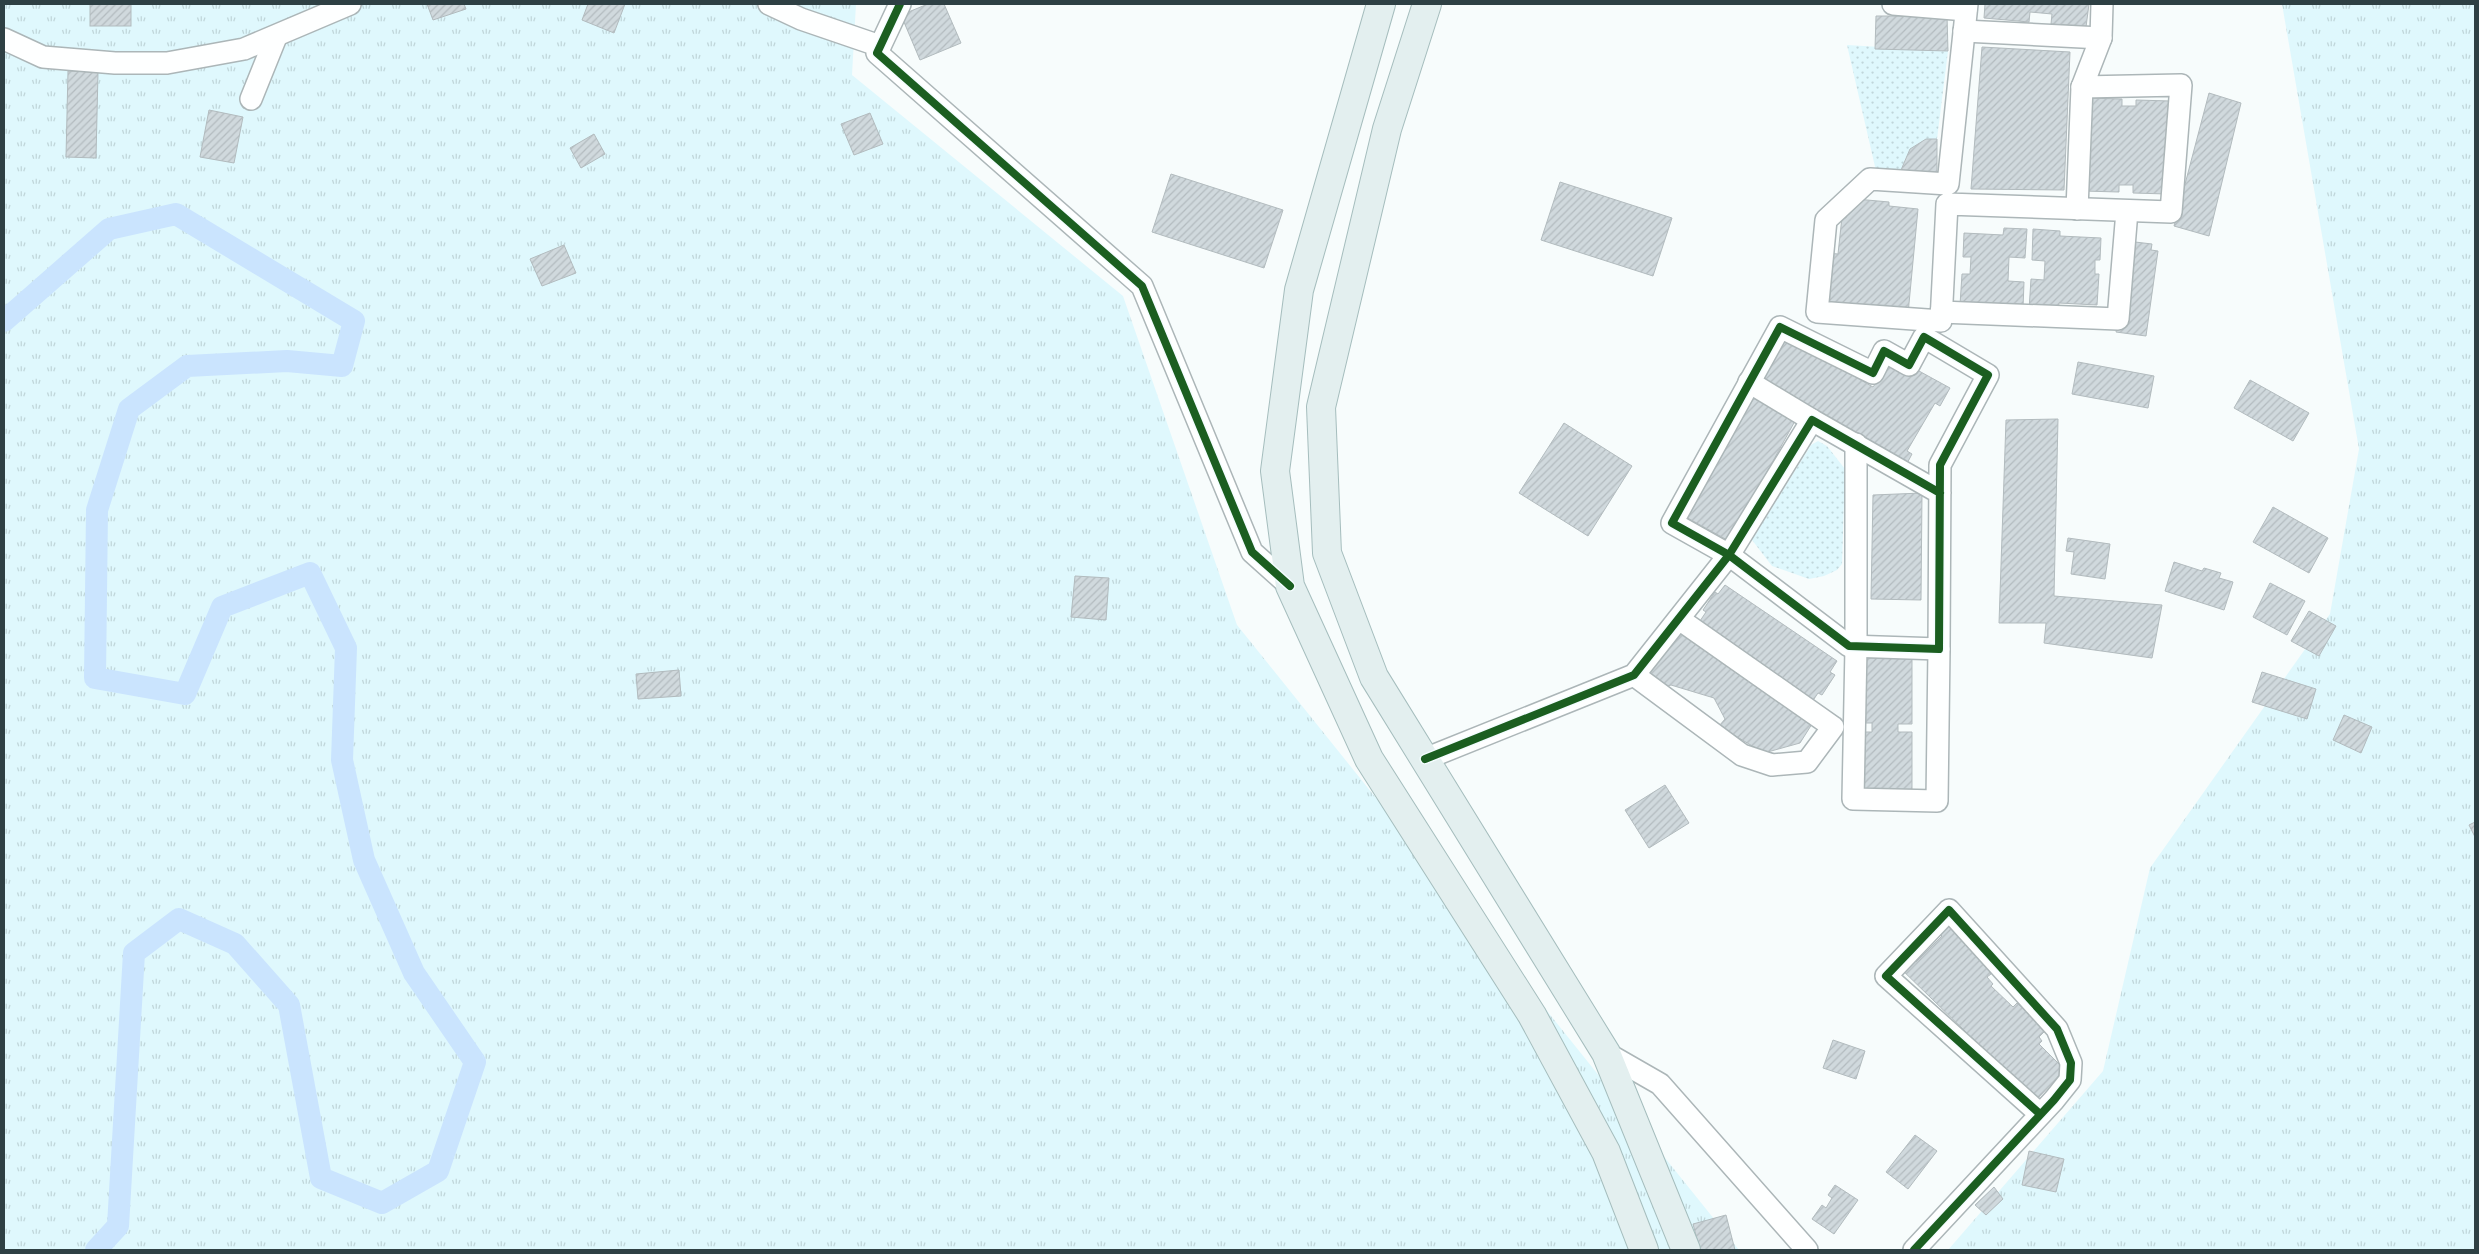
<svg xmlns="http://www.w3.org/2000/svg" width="2479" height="1254" font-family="Montserrat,sans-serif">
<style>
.grass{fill:url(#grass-tufts)}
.park{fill:url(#park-dots)}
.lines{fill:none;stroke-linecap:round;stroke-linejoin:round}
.canal{stroke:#cae4fe;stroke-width:22}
.building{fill:url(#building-hatch);stroke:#b2bbbe}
.minor-casing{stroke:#acb6b8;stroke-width:24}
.major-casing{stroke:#a5bdbd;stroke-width:30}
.minor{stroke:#feffff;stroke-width:21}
.major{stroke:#e3efef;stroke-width:28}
.cycleway-casing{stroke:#f4fdff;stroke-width:11}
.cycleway{stroke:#1b5e20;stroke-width:8}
</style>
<defs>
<pattern id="grass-tufts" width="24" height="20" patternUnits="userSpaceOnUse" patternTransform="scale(1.25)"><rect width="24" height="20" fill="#dff8fd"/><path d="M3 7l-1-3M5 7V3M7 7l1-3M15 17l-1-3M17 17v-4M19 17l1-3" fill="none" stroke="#c0d6da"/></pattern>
<pattern id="park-dots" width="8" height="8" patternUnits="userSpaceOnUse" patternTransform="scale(1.25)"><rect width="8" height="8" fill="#dff8fd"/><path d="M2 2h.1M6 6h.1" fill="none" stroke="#c0d6da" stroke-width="1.8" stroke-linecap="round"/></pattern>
<pattern id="building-hatch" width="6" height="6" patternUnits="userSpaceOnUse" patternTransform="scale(1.25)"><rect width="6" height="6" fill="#d0d9dd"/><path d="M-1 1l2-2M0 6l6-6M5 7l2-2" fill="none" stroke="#b3bbbf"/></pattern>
</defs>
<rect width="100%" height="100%" fill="#f7fcfc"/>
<g class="grass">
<polygon points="4,4 856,4 852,75 1123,296 1237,625 1739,1250 4,1250"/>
<polygon points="2282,4 2475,4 2475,1250 1948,1250 2103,1071 2150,868 2330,614 2359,449"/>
</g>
<g class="park">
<path d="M1847,45L1948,51L1937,139C1915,139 1908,151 1901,170L1876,171Z"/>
<polygon points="1818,441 1827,446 1845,469 1842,564 1837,570 1824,576 1809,579 1772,566 1752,540 1811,445"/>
</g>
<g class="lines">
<polyline class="canal" points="4,321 109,229 176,214 354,321 342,366 287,361 187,366 129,409 97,510 95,678 185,694 222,607 310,573 346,648 342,760 364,860 414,973 475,1062 438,1171 382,1203 321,1178 289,1005 235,944 179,919 134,953 118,1226 96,1250"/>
</g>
<g class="building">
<rect x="90" y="4" width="41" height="22"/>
<polygon points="427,4 464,4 466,9 433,20"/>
<polygon points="588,4 625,4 614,33 582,20"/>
<polygon points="928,4 944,4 961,43 920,60 901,15"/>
<polygon points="1985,4 2089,4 2086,27 2051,24 2052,14 2030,12 2029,22 1984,18"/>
<polygon points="1876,16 1947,16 1948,51 1875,49"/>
<polygon points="1982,47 2070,52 2064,190 1971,189"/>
<polygon points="68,71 98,72 96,158 66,157"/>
<polygon points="2209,93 2241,103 2209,236 2174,226"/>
<polygon points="2086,98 2122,99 2122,106 2136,106 2136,100 2170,101 2167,194 2133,193 2133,185 2119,185 2119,192 2083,191"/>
<polygon points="209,110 243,117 234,163 200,157"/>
<polygon points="870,113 883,144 854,155 841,124"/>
<polygon points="594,134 605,154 581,168 570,148"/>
<polygon points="1926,139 1937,139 1937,178 1901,170 1910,149"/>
<polygon points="1171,174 1283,210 1264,268 1152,232"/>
<polygon points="1560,182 1672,218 1653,276 1541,240"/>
<polygon points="1856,199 1889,202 1889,206 1918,209 1908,314 1820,305 1825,253 1838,254 1842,217 1846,218 1847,203"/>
<polygon points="2004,228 2027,229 2025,258 2009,257 2008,281 2024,282 2023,308 1960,305 1962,274 1970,274 1971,257 1963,257 1964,233 2003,235"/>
<polygon points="2033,229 2060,231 2060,236 2101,238 2100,260 2095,260 2095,274 2099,274 2097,305 2059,303 2058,312 2029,310 2031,279 2044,280 2045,261 2032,260"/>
<polygon points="2135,242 2152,244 2151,250 2158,251 2146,336 2116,332"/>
<polygon points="564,245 576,273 542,286 530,259"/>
<polygon points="1782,335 1873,387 1891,363 1919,371 1950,388 1940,406 1935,403 1907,451 1912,454 1904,469 1758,380"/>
<polygon points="2078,362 2154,376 2148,408 2072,394"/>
<polygon points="2250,380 2309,413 2293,441 2234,408"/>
<polygon points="1749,396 1764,404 1765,401 1795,421 1729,541 1684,516"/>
<polygon points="2058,419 2054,596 2162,605 2152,658 2044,643 2046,623 1999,623 2006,420"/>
<polygon points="1564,423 1632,466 1588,536 1519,493"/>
<polygon points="1922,493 1921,600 1871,599 1873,495"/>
<polygon points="2273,507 2328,538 2309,573 2253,542"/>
<polygon points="2068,538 2110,544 2105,579 2071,574 2074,552 2066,551"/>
<polygon points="2174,562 2202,571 2204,568 2221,573 2219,578 2233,582 2224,610 2165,591"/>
<polygon points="1075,576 1109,578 1106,620 1071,617"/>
<polygon points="2270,583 2305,601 2287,635 2253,617"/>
<polygon points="1725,585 1837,661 1830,672 1835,675 1822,695 1818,693 1812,702 1698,624 1706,612 1703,610 1715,592 1718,594"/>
<polygon points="2309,611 2336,626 2319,656 2291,641"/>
<polygon points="1683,630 1812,724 1800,743 1764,753 1719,726 1725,719 1714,698 1671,685 1663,688 1642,675"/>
<polygon points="1912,657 1912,724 1898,724 1898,732 1912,732 1912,795 1863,795 1862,732 1872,732 1872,723 1862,723 1862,658"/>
<polygon points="679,670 681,696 638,699 636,674"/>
<polygon points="2262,672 2316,689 2307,719 2252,702"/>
<polygon points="2344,715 2372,727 2361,753 2333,740"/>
<polygon points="1665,785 1689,823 1649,848 1625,810"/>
<polygon points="2475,822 2475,837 2469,825"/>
<polygon points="1946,915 1974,949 1972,952 1988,968 1991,974 1987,977 1993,984 1991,986 2013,1007 2017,1003 2046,1030 2039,1037 2042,1041 2039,1044 2065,1070 2036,1100 1897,965 1908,954 1916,962 1942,936 1934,928"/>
<polygon points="1833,1040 1865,1051 1856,1079 1823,1068"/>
<polygon points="1915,1135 1937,1151 1908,1189 1886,1172"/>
<polygon points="2029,1151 2064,1159 2056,1192 2022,1185"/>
<polygon points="1835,1185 1858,1200 1834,1234 1812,1219 1822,1205 1826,1208 1832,1198 1828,1195"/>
<polygon points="1994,1187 2003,1199 1986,1215 1975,1205"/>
<polygon points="1726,1215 1735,1250 1700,1250 1693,1224"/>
</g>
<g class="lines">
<defs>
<g id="minor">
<polyline points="769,4 801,19 880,46"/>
<polyline points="900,4 877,53 1142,286 1252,552 1290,586"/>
<polyline points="1893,4 1966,10"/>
<polyline points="1967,4 1948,184 1870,179 1826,220 1817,312 1941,321 1947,204 2171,212 2181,85 2082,87 2101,38 2102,4"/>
<polyline points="1964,31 2101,38"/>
<polyline points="4,39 43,57 115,63 167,63 244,49 350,4"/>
<polyline points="251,99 276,37"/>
<polyline points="2077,209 2082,87"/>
<polyline points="1941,312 2118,319 2127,211"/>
<polyline points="1749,382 1812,420"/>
<polyline points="1856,444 1856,647 1853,799 1937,801 1939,649"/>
<polyline points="1634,675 1742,755 1772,765 1807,762 1833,727 1679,619"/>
<polyline points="1425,759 1634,675 1729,555 1849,646 1939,649 1940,465 1988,375 1924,337 1909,365 1884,351 1873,373 1780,327 1672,523 1729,555 1812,420 1940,493"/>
<polyline points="1606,1053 1660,1084 1807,1250"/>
<polyline points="1914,1250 2054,1100 2070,1080 2071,1063 2057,1029 1949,910 1886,976 2040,1114"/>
</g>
<g id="major">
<polyline points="1381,4 1299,290 1275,471 1290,586 1369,759 1532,1015 1606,1152 1644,1250"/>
<polyline points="1427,4 1387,129 1321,407 1327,553 1374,677 1606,1053 1686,1250"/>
</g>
</defs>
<use href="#minor" class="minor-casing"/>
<use href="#major" class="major-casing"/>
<use href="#minor" class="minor"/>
<use href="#major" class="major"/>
<defs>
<g id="cycleway">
<polyline points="900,4 877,53 1142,286 1252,552 1290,586"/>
<polyline points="1425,759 1634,675 1729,555 1849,646 1939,649 1940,465 1988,375 1924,337 1909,365 1884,351 1873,373 1780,327 1672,523 1729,555 1812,420 1940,493"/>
<polyline points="1914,1250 2054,1100 2070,1080 2071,1063 2057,1029 1949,910 1886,976 2040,1114"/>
</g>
</defs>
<use href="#cycleway" class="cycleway-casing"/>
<use href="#cycleway" class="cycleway"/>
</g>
<rect width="2479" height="1254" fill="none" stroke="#2e4044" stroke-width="10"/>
</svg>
